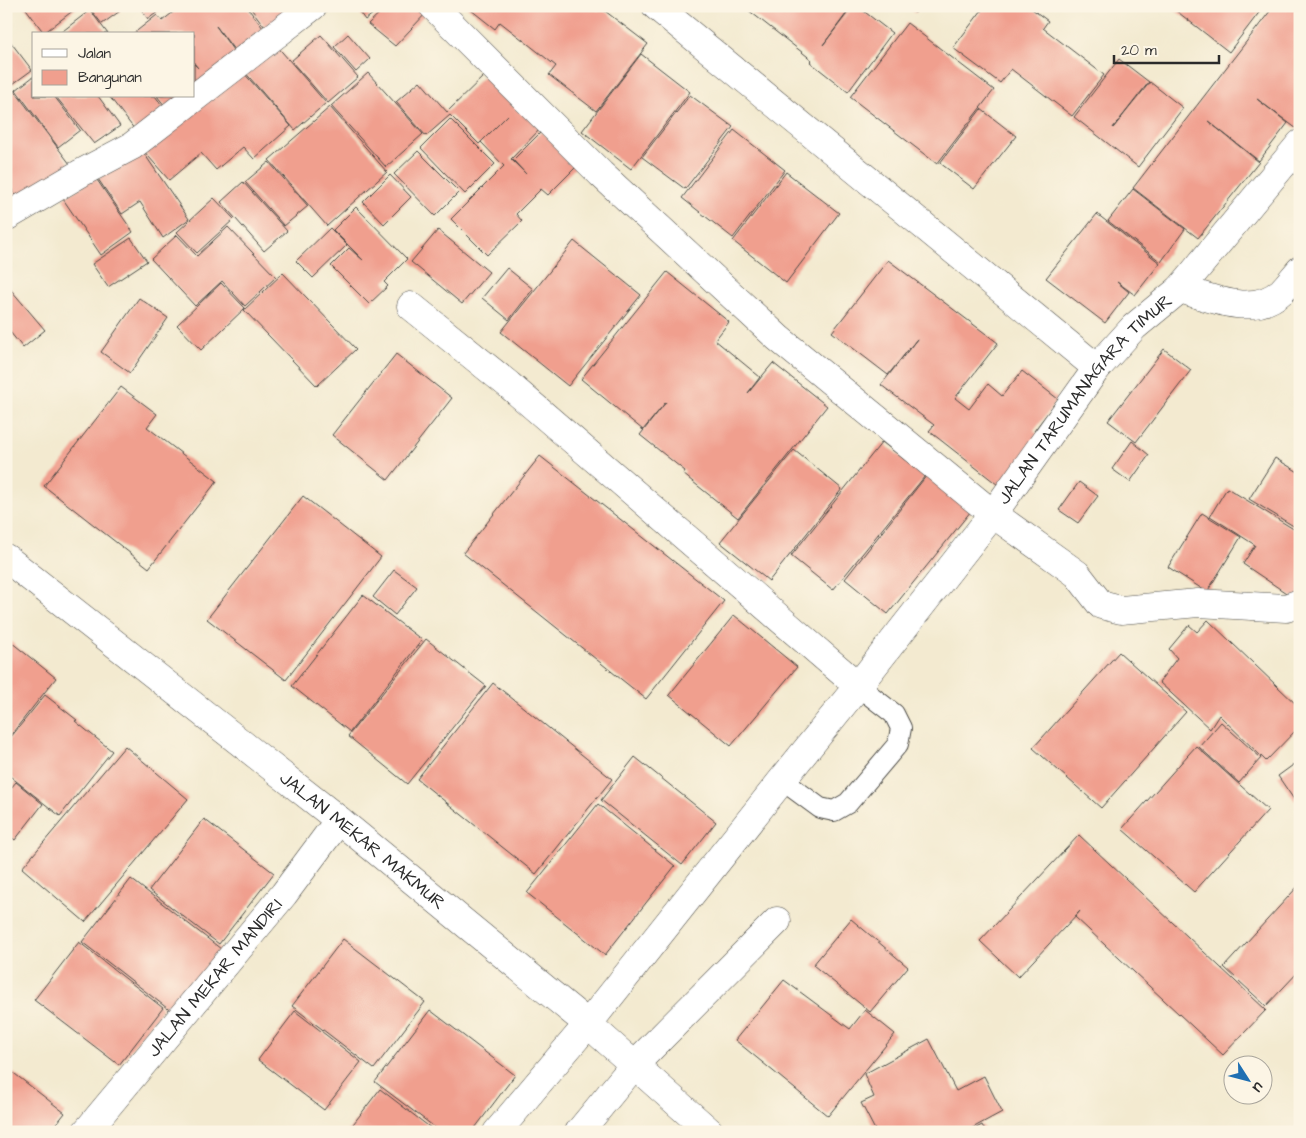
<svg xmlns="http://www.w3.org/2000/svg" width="1306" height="1138" font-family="'Architects Daughter',sans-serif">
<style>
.building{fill:#f09f8e}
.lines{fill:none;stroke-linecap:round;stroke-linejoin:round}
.service-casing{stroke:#494844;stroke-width:22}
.minor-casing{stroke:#494844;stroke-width:29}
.service{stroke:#fff;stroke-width:20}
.minor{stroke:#fff;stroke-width:28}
.labels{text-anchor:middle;stroke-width:4.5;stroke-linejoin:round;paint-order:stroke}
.street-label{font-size:18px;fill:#2b2b2b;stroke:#fcf5e5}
</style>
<rect width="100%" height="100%" fill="#fcf5e5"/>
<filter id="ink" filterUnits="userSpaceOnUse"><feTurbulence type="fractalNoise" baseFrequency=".02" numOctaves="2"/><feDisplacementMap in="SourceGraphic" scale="10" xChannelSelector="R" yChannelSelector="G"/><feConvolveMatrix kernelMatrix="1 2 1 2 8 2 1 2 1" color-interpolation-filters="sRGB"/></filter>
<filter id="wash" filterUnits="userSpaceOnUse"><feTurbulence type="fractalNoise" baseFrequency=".0096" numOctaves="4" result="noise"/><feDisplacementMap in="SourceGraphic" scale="20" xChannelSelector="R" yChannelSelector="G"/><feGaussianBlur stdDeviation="1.12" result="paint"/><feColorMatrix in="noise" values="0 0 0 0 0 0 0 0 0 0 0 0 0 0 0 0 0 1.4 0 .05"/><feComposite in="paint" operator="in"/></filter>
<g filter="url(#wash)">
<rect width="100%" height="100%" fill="#f3ead0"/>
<g id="blocks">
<g class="building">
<polygon points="24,6 79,6 44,33"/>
<polygon points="88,6 116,6 120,11 102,24"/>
<polygon points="139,6 166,6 148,19"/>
<polygon points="181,6 246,6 270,37 241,59 216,26 238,57 194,92 194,64 198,68 194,63 194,34 133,34 157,15 162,21"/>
<polygon points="249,6 297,6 270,34"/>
<polygon points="355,6 383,6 365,20"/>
<polygon points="387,6 422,6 428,11 395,46 368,24"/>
<polygon points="466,6 593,6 599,11 601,8 648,44 596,111 549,75 556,66 500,22 495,29"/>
<polygon points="743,6 852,6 823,45 853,6 857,6 892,33 848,92 810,62 812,60"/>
<polygon points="907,6 920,6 915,13"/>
<polygon points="985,6 1028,6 1048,21 1043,28 1104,75 1072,116 1011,69 1000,83 953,48"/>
<polygon points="1170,6 1264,6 1229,52"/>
<polygon points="1274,6 1300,6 1300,125 1297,129 1257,99 1288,123 1259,161 1208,121 1259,162 1198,238 1133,188"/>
<polygon points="90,10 108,34 59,34"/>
<polygon points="907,23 994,90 937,164 850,97"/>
<polygon points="348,34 370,59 356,72 334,47"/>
<polygon points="321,35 358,77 328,103 291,61"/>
<polygon points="6,36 32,70 6,89"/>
<polygon points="276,45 326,103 295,130 243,70"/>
<polygon points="641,54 690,92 631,169 582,131"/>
<polygon points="1119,59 1149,82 1113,128 1150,82 1183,108 1138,167 1074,117"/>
<polygon points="242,71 291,126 254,159 243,147 216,170 201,153 169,180 142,149"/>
<polygon points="489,71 545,124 511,159 526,174 513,160 542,131 577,166 548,195 541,189 516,214 522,221 487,255 451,219 504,166 481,142 508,115 479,144 450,115 426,136 396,102 420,81 447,112"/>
<polygon points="368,73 423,134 386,167 331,106"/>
<polygon points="34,76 34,96 54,96 80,130 58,147 16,90"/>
<polygon points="14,90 70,164 18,198 6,182 6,96"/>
<polygon points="690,95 733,127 685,189 642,157"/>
<polygon points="60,96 98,96 120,126 94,144 57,98"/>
<polygon points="109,96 155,96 168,113 138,134"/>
<polygon points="157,96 189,96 169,111"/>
<polygon points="330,107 387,172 327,226 269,160"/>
<polygon points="981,109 1016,136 974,189 940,163"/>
<polygon points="450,119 495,164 465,194 421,148"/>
<polygon points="734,130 785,170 733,238 682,198"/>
<polygon points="141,149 189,219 163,238 140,202 122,214 98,179"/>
<polygon points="418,151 459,192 435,216 394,174"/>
<polygon points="269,162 308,206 284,226 245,182"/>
<polygon points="786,172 839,213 786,283 733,241"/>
<polygon points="390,175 411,197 384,224 363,202"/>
<polygon points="95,177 133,232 101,255 63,199"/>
<polygon points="243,182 287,231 264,251 221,202"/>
<polygon points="1133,189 1185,229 1161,262 1108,221"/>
<polygon points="214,198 234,219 197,253 177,232"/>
<polygon points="356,207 407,259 384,282 388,286 369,304 331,266 349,248 363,260 333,230"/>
<polygon points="1097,214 1160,263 1135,295 1117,282 1129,292 1105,323 1046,278"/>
<polygon points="228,227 276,277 245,306 222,281 195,306 151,259 177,235 197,256"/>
<polygon points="330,228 347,245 313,278 296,261"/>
<polygon points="438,230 489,272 462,304 411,262"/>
<polygon points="131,238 147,261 108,287 92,264"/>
<polygon points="574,241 641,295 568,386 501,332"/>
<polygon points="888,260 998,343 955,398 969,409 988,384 1002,396 1022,371 1058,399 1034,431 1040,436 1007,492 929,431 934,425 881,385 917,339 888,375 832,332"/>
<polygon points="507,268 533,289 509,320 482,298"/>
<polygon points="667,272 729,322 715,340 760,377 748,393 773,363 827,406 738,518 683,474 685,471 640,435 666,402 643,430 581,379"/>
<polygon points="283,273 356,349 317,386 244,310"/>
<polygon points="221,283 245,308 201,350 177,325"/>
<polygon points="6,284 45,330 23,348 6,327"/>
<polygon points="139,298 168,318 130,373 101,352"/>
<polygon points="1164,349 1191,370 1136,442 1108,421"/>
<polygon points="396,354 452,398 388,480 332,435"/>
<polygon points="121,387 157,414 147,427 217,481 149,568 44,486"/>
<polygon points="1132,441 1149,455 1130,482 1112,469"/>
<polygon points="882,442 925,476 833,590 791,556"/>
<polygon points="794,450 842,489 769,581 720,542"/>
<polygon points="540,456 724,601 646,699 463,553"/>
<polygon points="1275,458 1300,473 1300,530 1249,499"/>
<polygon points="927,475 971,511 888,614 845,579"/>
<polygon points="1079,482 1098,496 1078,523 1059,510"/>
<polygon points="1227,488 1300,533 1300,592 1295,599 1243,564 1255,545 1210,516"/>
<polygon points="303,496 381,557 286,680 207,619"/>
<polygon points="1202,513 1241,537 1207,592 1168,567"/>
<polygon points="394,570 417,587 395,615 373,597"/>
<polygon points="363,595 422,640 350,732 292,686"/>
<polygon points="734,615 797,667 731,746 669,695"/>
<polygon points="1208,620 1300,708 1300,726 1266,761 1219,715 1210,729 1159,682 1177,658 1169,649 1189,625 1197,632"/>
<polygon points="6,638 56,678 6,741"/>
<polygon points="426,639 486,686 407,784 348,736"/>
<polygon points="1119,652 1186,712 1101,808 1033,748"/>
<polygon points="493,683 612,779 536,874 417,779"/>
<polygon points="45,695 77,720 75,721 112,751 60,816 6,773 6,743"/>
<polygon points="1221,722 1261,758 1239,783 1199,747"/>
<polygon points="125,746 188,799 85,922 22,868"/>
<polygon points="1196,746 1268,810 1194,892 1122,829"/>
<polygon points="635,757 716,822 682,865 601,800"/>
<polygon points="1300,760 1300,797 1295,801 1278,776"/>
<polygon points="16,782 43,804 15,840 6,833 6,794"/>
<polygon points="598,804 675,866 605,955 527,893"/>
<polygon points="204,819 274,873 219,944 149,890"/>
<polygon points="1079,835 1266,1010 1223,1055 1075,917 1080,911 1018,977 980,941"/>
<polygon points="131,879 221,949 172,1012 82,942"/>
<polygon points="1300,884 1300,970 1266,1006 1224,967"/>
<polygon points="851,919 908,967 870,1012 813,965"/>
<polygon points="343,939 425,1002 374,1069 292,1006"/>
<polygon points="79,942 163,1008 119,1065 34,1000"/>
<polygon points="784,980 850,1029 865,1010 895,1034 828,1116 735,1040"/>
<polygon points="430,1010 515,1075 472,1132 441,1132 375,1082"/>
<polygon points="295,1011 361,1062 324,1110 258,1060"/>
<polygon points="929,1039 956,1091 984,1076 1002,1112 965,1132 872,1132 875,1130 861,1103 874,1097 864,1074"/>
<polygon points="6,1067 65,1113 50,1132 6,1132"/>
<polygon points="380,1089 436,1132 347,1132"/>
<polygon points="982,1125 986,1132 969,1132"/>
</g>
</g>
</g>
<g filter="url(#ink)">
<use href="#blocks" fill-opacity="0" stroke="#494844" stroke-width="1"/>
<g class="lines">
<defs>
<polyline id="service" points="782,780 820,808 834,811 848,803 898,744 901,728 894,714 858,686"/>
<g id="minor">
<polyline points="433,6 601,174 778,338 993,514 1077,574 1101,605 1121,610 1198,603 1286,608 1300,603"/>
<polyline points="656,6 1097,368"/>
<polyline points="6,217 81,173 132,146 313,6"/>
<path d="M1180,289C1212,298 1253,318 1282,291C1288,285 1294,277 1300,270"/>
<polyline points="411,306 509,385 858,686"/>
<path id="s1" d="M6,558L339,820L588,1024L710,1132"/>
<path id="s2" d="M86,1132L284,894L339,820"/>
<path id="s3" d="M497,1132L588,1024L782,780L858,686L993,514L1097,368L1134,327L1180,289L1300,144"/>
<polyline points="579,1132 634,1065 777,921"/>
</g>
</defs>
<use href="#service" class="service-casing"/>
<use href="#minor" class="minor-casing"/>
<use href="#service" class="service"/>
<use href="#minor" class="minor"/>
</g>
</g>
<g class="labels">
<g class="street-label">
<text dy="6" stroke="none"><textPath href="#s3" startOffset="940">JALAN TARUMANAGARA TIMUR</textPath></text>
<text dy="6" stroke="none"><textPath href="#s1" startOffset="455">JALAN MEKAR MAKMUR</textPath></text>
<text dy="6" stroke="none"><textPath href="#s2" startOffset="201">JALAN MEKAR MANDIRI</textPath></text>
</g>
</g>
<rect width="1306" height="1138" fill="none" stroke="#fcf5e5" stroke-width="25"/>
<rect x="32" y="32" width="162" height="65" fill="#fcf5e5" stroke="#a8a49b"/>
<rect x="42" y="49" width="25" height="8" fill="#ffffff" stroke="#a8a49b"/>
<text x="78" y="58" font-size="15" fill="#2b2b2b">Jalan</text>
<rect x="42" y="70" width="25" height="15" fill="#f09f8e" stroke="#a8a49b"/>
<text x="78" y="82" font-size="15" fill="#2b2b2b">Bangunan</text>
<g transform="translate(1248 1080) rotate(126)"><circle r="24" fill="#fcf5e5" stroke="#a8a49b"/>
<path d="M0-4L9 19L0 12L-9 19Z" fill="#1f6fb2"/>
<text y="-8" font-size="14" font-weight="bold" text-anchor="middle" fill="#2b2b2b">U</text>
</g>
<path d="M1114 55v8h105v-8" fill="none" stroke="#2b2b2b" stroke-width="2.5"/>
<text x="1121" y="55" font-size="15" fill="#2b2b2b" stroke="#fcf5e5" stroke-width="4" paint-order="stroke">20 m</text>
</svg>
